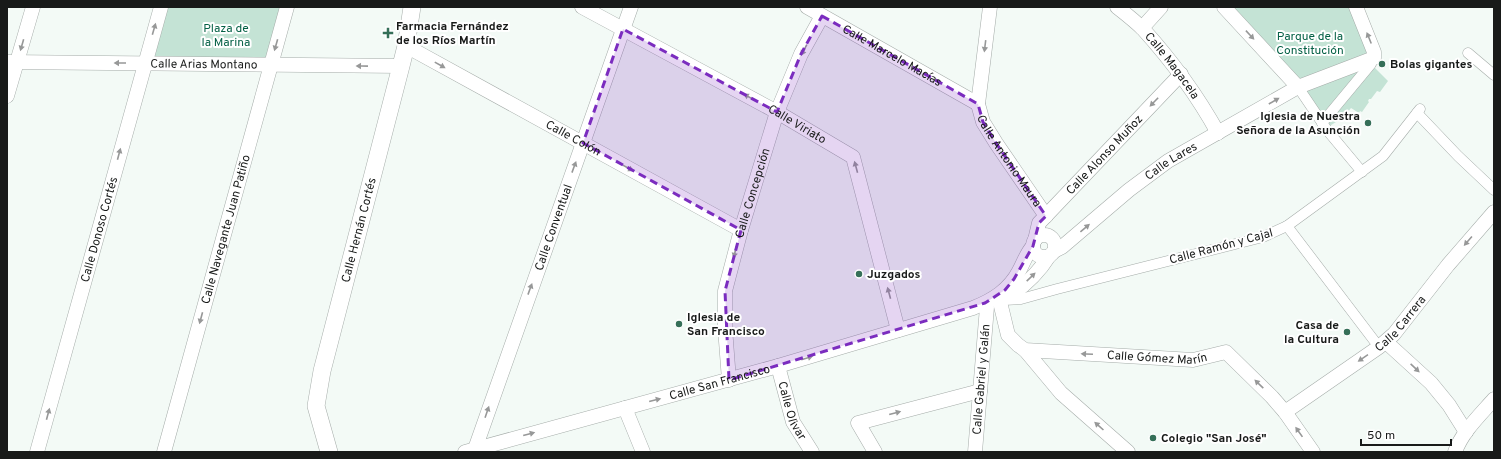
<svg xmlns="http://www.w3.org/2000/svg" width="1501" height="459" font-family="Overpass,sans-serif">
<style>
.green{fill:#c4e3d5}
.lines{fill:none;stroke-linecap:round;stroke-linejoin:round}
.pedestrian-casing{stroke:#a5aca9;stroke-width:11}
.minor-casing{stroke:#a5aca9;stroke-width:15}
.tertiary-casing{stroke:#a5aca9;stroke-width:18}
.pedestrian{stroke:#fff;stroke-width:10}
.minor{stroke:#fff;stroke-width:14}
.tertiary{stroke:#fff;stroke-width:17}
.oneway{fill:#979898}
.marked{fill:#7b2cbf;fill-opacity:0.2;stroke:#7b2cbf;stroke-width:3;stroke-dasharray:8 5;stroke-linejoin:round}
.poi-dot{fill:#356f58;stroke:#fff;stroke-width:1.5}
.labels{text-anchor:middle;stroke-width:4;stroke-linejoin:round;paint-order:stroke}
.poi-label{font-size:12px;font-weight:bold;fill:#181a19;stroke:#fff;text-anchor:start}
.park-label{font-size:12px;fill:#056146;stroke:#fff}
.street-label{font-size:12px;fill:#181a19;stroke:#fff}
</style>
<rect width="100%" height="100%" fill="#f3faf6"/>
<g class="green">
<polygon points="161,7 287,7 271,64 145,63"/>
<polygon points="1224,7 1356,7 1371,64 1388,81 1380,92 1377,91 1371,99 1369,99 1368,101 1369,102 1362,112 1360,111 1359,113 1351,108 1344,117 1328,127"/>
</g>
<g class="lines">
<defs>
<g id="pedestrian">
<polyline points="1468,53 1494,75"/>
<polyline points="1298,87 1327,130 1362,172"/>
<polyline points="1417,113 1458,156 1494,190"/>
<polyline points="1322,123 1371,64"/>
<polyline points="1287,226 1379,347"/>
<polyline points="1004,300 1021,299 1057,289 1263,237 1287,226 1383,156 1420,109"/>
</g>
<g id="minor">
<path id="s1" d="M582,7L777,112L853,157L898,330"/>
<path id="s2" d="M807,7L978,104"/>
<path id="s3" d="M990,7L978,104L983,122L996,143L1046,216"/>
<path id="s4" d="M1117,7C1126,14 1135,21 1143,29C1172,61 1197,95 1218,133"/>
<polyline points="1224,7 1298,87 1374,58 1374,52 1356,7"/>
<polyline points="1142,28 1161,7"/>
<path id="s5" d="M406,46L741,230"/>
<path id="s6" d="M7,62L401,66"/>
<polyline points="7,96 33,7"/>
<circle cx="1044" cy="246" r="11"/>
<path id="s7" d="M1035,240L1039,223L1181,74"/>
<path id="s8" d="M1054,251L1062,247L1129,190L1168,161L1298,87"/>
<path d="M1008,297C1023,287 1039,272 1049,256"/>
<path id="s9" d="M1000,302L1008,335L1018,345L1025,350L1193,360L1226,352L1272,397L1285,412L1313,452"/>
<polyline points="1386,342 1431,383 1449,405 1466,432"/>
<polyline points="1025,350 1061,393 1128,452"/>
<path id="s10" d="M778,366L793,422L812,452"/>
<path id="s11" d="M729,380L725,328V291L741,230L777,112L801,54L822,16"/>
<polyline points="625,408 643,452"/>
<path id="s12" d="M1285,412L1379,347L1394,334L1448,265L1494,212"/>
<path id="s13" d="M37,452L161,7"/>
<path id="s14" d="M164,452L287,7"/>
<path id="s15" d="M465,452L778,366L973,308C993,300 1009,290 1019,271C1024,262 1026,254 1033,246"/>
<path id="s16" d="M475,452V449L631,7"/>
<polyline points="875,452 858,423 980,391"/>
<path id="s17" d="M975,452L987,307"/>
<path d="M1455,452C1462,432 1480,415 1494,399"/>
</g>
<g id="tertiary">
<path id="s18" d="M329,452L316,406L322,371L401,66L406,46L412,7"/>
</g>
</defs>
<use href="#pedestrian" class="pedestrian-casing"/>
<use href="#minor" class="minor-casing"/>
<use href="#tertiary" class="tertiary-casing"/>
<use href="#pedestrian" class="pedestrian"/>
<use href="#minor" class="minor"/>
<use href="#tertiary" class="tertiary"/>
</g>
<defs><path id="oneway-solid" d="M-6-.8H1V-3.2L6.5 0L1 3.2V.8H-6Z"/></defs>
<g class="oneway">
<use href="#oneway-solid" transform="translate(154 29) rotate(-74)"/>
<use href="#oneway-solid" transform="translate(1250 35) rotate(47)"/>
<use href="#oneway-solid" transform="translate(1369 38) rotate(-112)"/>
<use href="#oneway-solid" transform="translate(22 45) rotate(106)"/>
<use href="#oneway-solid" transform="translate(276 45) rotate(106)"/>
<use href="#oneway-solid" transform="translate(985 46) rotate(97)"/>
<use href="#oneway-solid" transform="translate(804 50) rotate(118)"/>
<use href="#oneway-solid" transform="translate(120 63) rotate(-180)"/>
<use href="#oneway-solid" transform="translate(440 65) rotate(29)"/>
<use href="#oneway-solid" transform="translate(362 66) rotate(-179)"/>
<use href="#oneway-solid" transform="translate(749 97) rotate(-151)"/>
<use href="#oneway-solid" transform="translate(1274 101) rotate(-30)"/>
<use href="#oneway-solid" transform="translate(1154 102) rotate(134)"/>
<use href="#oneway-solid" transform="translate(119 154) rotate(-75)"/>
<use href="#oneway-solid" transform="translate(574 167) rotate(-70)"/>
<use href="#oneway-solid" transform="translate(856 167) rotate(-105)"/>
<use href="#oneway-solid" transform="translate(628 168) rotate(29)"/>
<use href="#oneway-solid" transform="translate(1085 228) rotate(-40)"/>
<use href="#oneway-solid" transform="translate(1468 241) rotate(131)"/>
<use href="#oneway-solid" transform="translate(735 252) rotate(104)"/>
<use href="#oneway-solid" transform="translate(1031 277) rotate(-44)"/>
<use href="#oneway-solid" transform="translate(530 289) rotate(-70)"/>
<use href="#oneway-solid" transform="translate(889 293) rotate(-105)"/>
<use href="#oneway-solid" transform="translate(201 318) rotate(105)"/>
<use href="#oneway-solid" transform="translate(1087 354) rotate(-177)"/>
<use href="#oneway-solid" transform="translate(807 358) rotate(-17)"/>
<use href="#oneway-solid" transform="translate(1363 358) rotate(146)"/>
<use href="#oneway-solid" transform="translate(1415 368) rotate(43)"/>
<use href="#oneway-solid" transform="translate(1259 384) rotate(-136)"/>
<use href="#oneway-solid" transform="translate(655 400) rotate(-14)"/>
<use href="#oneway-solid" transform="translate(487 412) rotate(-71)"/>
<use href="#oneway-solid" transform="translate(895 413) rotate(-15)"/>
<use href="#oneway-solid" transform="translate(48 414) rotate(-75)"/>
<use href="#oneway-solid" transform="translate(1099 426) rotate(-138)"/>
<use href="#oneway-solid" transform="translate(1299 432) rotate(-125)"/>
<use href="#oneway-solid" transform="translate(529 434) rotate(-15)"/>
</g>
<path class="marked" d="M822,16L978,104L983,122L996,143L1046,216L1039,223L1033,246L1014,279L1005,290L985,303L729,380L725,291L741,230L583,143L623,29L777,112L801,54Z"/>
<g class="poi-dot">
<path d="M386 27h4v4h4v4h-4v4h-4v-4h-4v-4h4z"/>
<circle cx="1382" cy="64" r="4"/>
<circle cx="1368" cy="123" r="4"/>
<circle cx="859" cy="274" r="4"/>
<circle cx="679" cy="324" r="4"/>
<circle cx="1347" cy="332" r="4"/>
<circle cx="1153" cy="438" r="4"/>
</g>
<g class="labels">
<g class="poi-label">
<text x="396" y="30">Farmacia Fernández<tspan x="396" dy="14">de los Ríos Martín</tspan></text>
<text x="1390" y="68">Bolas gigantes</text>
<text x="1360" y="120" text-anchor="end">Iglesia de Nuestra<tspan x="1360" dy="14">Señora de la Asunción</tspan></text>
<text x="867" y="278">Juzgados</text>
<text x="687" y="321">Iglesia de<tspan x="687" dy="14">San Francisco</tspan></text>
<text x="1339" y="329" text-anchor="end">Casa de<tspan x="1339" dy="14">la Cultura</tspan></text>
<text x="1161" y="442">Colegio "San José"</text>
</g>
<g class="park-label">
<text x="226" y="32">Plaza de<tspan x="226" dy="14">la Marina</tspan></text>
<text x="1310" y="40">Parque de la<tspan x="1310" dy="14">Constitución</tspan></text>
</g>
<g class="street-label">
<text dy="4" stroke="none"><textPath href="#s2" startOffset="98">Calle Marcelo Macías</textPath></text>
<text dy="4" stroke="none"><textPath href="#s6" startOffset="197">Calle Arias Montano</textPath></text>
<text dy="4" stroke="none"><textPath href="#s4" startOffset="81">Calle Magacela</textPath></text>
<text dy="4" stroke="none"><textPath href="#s1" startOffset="245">Calle Viriato</textPath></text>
<text dy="4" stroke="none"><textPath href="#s5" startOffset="191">Calle Colón</textPath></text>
<text dy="4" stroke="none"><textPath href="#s7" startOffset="112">Calle Alonso Muñoz</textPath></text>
<text dy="4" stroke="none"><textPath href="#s3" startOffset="163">Calle Antonio Maura</textPath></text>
<text dy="4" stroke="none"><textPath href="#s8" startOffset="148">Calle Lares</textPath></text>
<text dy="4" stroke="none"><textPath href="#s11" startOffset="191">Calle Concepción</textPath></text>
<text dy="4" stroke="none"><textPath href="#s16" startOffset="238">Calle Conventual</textPath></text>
<text dy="4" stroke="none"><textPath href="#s13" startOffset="231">Calle Donoso Cortés</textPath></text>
<text dy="4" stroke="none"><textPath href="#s14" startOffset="231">Calle Navegante Juan Patiño</textPath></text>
<text dy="4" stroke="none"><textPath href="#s18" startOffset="229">Calle Hernán Cortés</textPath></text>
<text transform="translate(1221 246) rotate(-15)" y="4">Calle Ramón y Cajal</text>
<text dy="4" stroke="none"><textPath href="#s12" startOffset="146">Calle Carrera</textPath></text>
<text dy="4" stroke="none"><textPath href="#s9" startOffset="189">Calle Gómez Marín</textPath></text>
<text dy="4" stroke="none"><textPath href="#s17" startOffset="73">Calle Gabriel y Galán</textPath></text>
<text dy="4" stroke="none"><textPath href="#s15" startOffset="264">Calle San Francisco</textPath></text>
<text dy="4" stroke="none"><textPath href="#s10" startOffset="47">Calle Olivar</textPath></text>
</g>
</g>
<rect width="1501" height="459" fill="none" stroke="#181a19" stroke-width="16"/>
<path d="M1361 439v6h90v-6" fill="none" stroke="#181a19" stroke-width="2"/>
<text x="1367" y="439" font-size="12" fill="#181a19" stroke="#ffffff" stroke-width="3" paint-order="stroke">50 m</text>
</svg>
